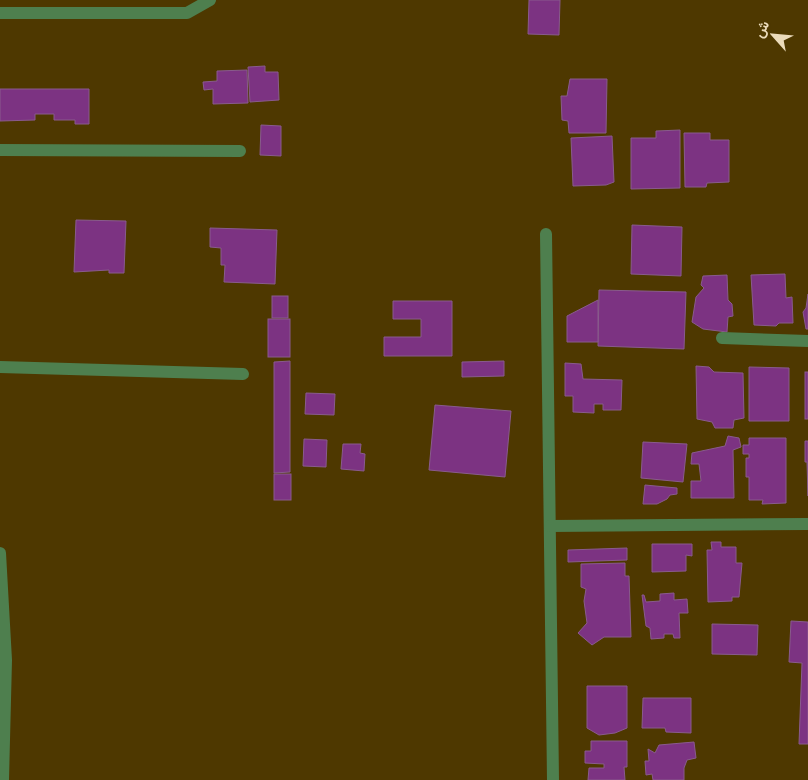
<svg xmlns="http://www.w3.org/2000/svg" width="808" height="780" font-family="'Varela Round',Vazirmatn,sans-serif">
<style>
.building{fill:#7c3382;stroke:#895b8d}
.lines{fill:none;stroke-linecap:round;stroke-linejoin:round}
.minor{stroke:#4e7f4e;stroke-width:12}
</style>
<rect width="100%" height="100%" fill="#4e3800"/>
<g class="building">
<polygon points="529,0 560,0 559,35 528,34"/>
<polygon points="265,66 265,72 278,72 279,100 250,102 248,67"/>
<polygon points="247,70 248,103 213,104 213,89 204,90 203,82 217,81 217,71"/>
<polygon points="570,79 607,79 606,133 569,133 568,121 562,120 561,96 567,96"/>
<polygon points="0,89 89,89 89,124 75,124 75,120 54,120 54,114 35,114 35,120 0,121"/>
<polygon points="261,125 281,126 281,156 260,155"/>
<polygon points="680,130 680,188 631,189 631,138 656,138 656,131"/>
<polygon points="684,133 710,133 710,140 729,140 729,182 707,183 706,187 685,187"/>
<polygon points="612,136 614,182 606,185 573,186 571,138"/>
<polygon points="76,220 126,221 124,273 109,273 109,270 74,272"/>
<polygon points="632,225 682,227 681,276 631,274"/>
<polygon points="210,228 277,230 275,284 224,282 225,265 221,265 221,248 210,247"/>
<polygon points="785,274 786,298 792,297 793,323 779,323 776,326 754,325 751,275"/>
<polygon points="727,275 728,300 732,304 733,316 728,317 727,332 703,329 692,322 696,297 704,288 701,285 703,276"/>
<polygon points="599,290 686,292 684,349 598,346"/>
<polygon points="808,294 808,329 806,329 803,312 806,308"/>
<rect x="272" y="296" width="16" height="22"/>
<polygon points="598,300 598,342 567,342 567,316"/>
<polygon points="393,301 452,301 452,356 384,356 384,337 421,337 421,319 393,319"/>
<rect x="268" y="319" width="22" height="38"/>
<polygon points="290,361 290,472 274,473 274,362"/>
<polygon points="504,361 504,376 462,377 462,362"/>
<polygon points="565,363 581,364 583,379 622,380 621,410 603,410 603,404 594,404 594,413 573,412 573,396 565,396"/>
<polygon points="696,366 709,367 714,372 743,373 744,418 734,420 733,428 715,428 712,422 697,419"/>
<polygon points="749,367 789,368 789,421 749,421"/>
<rect x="805" y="372" width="3" height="47"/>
<polygon points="306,393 335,394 334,415 305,414"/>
<polygon points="435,405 511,411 505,477 429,470"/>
<polygon points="728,436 739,438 741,447 733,450 734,498 691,498 691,481 701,481 699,464 691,464 692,453 725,446"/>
<polygon points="749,438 786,438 786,503 762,504 763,500 749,500 749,477 746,477 746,458 749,458 749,454 743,454 743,445 749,445"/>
<polygon points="304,439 327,440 326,467 303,466"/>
<polygon points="805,441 808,441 808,496 807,462 805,462"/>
<polygon points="643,442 687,444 683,482 641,478"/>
<polygon points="343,444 361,444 360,453 365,454 364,471 341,469"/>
<rect x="274" y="474" width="17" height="26"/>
<polygon points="645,485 677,488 677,494 670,495 667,499 657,504 643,504"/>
<polygon points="711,542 721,542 721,547 736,547 736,563 742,563 739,597 732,597 732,601 708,602 707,550 712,550"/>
<polygon points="652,544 692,544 692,556 686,555 686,571 652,572"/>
<polygon points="627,548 627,560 568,562 568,550"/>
<polygon points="625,563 625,576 629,576 631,637 604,637 592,645 578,633 587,623 584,601 586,589 581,587 581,564"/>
<polygon points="674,593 674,600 687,599 688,613 679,613 680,638 674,638 673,634 664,634 664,638 651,639 650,628 646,626 642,595 644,595 646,602 660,601 660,594"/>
<polygon points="791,621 808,622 808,744 799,744 802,663 789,662"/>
<polygon points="712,624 758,625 757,655 712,654"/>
<polygon points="587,686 627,686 627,728 615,733 599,735 587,728"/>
<polygon points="643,698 691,698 691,733 666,732 665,728 642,728"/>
<polygon points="591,741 627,741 627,767 624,767 625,780 588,780 589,768 604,768 604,764 585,763 585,751 591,751"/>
<polygon points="694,742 696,758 687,760 684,768 684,780 653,780 652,774 646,775 645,761 649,761 648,749 655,753 659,745"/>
</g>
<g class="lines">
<g class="minor">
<polyline points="0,13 187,13 210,0"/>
<polyline points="0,150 240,151"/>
<polyline points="546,234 553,780"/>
<polyline points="722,338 808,341"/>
<polyline points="0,367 243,374"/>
<polyline points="550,526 808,524"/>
<polyline points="0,553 6,660 3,780"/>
</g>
</g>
<g transform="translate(773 35) rotate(297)" stroke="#4e3800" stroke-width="4" paint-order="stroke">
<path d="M0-4L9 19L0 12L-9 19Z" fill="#ebdbbb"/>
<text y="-8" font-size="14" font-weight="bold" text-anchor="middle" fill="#ebdbbb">ش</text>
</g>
</svg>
